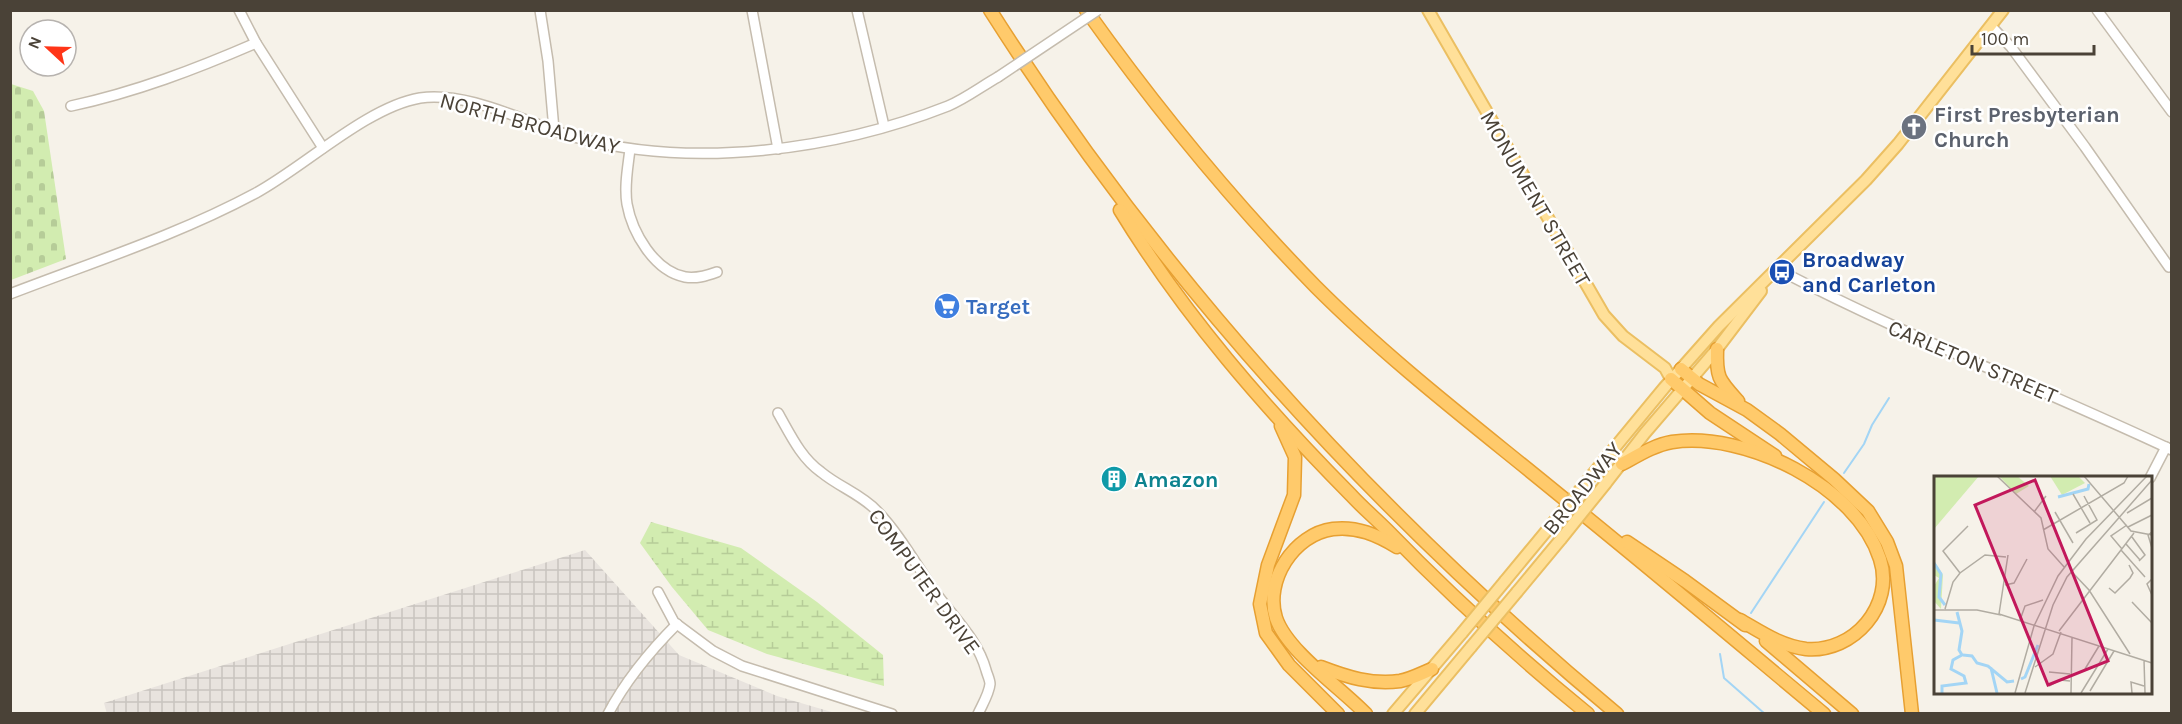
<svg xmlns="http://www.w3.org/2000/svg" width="2182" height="724" font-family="Karla,sans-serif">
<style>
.industrial{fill:url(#industrial-grid)}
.wetland{fill:url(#wetland-marsh)}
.cemetery{fill:url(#cemetery-stones)}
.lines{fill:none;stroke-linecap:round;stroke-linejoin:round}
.stream{stroke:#a3d5f5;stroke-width:2}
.minor-casing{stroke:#c5bcae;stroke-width:12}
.major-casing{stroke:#ebbf62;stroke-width:14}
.highway-casing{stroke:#e7a032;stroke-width:15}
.minor{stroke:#fff;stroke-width:9}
.major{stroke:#ffe099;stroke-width:10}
.highway{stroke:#ffca6b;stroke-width:12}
.minor-bridge-casing{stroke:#c5bcae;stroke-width:12;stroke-linecap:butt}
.major-bridge-casing{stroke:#ebbf62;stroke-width:14;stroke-linecap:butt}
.minor-bridge{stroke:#fff;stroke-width:9}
.major-bridge{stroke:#ffe099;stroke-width:10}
.labels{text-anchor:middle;stroke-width:5;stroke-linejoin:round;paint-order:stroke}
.worship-label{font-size:22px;font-weight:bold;fill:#5b616d;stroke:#fff;text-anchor:start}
.street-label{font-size:22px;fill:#4a4237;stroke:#fff}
.transit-label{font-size:22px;font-weight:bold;fill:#164399;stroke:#fff;text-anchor:start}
.shop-label{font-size:22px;font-weight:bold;fill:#366cbe;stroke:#fff;text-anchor:start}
.culture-label{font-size:22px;font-weight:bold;fill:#0d838f;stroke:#fff;text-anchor:start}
.inset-river{fill:none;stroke:#a3d5f5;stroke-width:3}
.inset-road{fill:none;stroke:#b1aca2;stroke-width:1.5}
.view{fill:#c2185b;fill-opacity:0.15;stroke:#c2185b;stroke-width:3}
.inset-edge{fill:none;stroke:#4a4237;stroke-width:3}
</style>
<defs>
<pattern id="industrial-grid" width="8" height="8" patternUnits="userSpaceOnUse" patternTransform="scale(1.5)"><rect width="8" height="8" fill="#e8e3de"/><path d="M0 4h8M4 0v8" fill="none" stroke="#c8c4bf"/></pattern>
<pattern id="wetland-marsh" width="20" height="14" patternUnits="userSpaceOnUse" patternTransform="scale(1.5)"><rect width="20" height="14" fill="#d2ecb0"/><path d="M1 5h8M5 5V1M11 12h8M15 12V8" fill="none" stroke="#b6cc98"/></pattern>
<pattern id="cemetery-stones" width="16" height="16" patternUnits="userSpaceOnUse" patternTransform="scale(1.5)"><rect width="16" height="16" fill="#d2ecb0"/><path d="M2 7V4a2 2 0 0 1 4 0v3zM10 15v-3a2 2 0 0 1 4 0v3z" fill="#b6cc98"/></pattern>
</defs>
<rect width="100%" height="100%" fill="#f6f2e9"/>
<polygon class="industrial" points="585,550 679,655 777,696 835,713 107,714 104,703"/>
<polygon class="wetland" points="651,522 741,548 817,602 883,655 884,686 767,654 708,630 672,587 640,543"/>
<polygon class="cemetery" points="11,84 33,91 44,111 66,259 11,280"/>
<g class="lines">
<g class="stream">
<polyline points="1844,473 1864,444 1872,425 1889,398"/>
<polyline points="1751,613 1824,502"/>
<polyline points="1720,654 1724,678 1765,714"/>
</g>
<defs>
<g id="minor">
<polyline points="239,10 256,43 323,148"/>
<polyline points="540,10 548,61 554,130"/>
<polyline points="752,10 778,149"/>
<polyline points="857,10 884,126"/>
<polyline points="2097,10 2172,112"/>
<polyline points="1991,26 2011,47 2085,147 2169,267"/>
<path d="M71,106C136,92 196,69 256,43"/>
<path d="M630,149C628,167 624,186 627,204C632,232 654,271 685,277C696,279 706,276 717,272"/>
<path d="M1777,269C1905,336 2040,388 2172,450"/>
<path d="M10,294C93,262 178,235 256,193C304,167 367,107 420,98C471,91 530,125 578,138C695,169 836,150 948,106C965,99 982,86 998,77"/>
<path d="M778,413C790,434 801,458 821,472C839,487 861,494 877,511C902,537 918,569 939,597C957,621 978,641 986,670C987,674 990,680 990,684C989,694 982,705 978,714"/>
<polyline points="2150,478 2166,447"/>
<polyline points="658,592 674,622 713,651 742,666 892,714"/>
<path d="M608,714C626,680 650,651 677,624"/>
</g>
<g id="major">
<polyline points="1428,10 1604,315 1623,336 1665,368 1671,379"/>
<polyline points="1593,474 1664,388 1719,326 1866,180 1898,144 2003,10"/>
<polyline points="1606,483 1645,433 1717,349 1761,291"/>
<polyline points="1505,581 1548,529"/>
<polyline points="1517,592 1561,539"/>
<polyline points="1393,714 1462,633"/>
<polyline points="1415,714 1471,647"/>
</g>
<g id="highway">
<path d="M990,10C1160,277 1374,512 1617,714"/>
<path d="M1086,10C1156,108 1232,201 1316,287C1396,367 1487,435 1574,507C1658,575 1741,645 1824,714"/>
<path d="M1120,210C1184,315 1265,408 1351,495C1362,507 1375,518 1387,530C1450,595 1517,656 1588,714"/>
<path d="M1717,349C1716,378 1719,380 1738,401"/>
<polyline points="1681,369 1699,384 1747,410 1780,434 1834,479 1868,511 1887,542 1896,566 1912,714"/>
<polyline points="1671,379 1710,413 1775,456"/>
<polyline points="1281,426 1295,457 1294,495 1268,565 1260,604 1266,633 1289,665 1338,714"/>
<path d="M1622,464C1637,456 1654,445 1672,442C1745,431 1857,486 1880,559C1895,605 1854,653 1806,649C1781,646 1761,632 1740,620"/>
<polyline points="1627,542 1685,581 1745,625"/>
<polyline points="1766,641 1852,714"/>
<path d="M1321,667C1347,677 1372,685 1400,681C1411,679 1422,673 1432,669"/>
<path d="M1366,714C1341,688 1287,651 1276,618C1264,581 1294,534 1333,529C1357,526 1377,535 1397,547"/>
</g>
</defs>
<use href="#minor" class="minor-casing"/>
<use href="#major" class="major-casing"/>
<use href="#highway" class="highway-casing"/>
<use href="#minor" class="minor"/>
<use href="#major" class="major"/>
<use href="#highway" class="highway"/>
<defs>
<polyline id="minor-bridge" points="998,77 1098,10"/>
<g id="major-bridge">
<polyline points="1548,529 1593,474"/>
<polyline points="1561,539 1606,483"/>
<polyline points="1462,633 1505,581"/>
<polyline points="1471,647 1517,592"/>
</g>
</defs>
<use href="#minor-bridge" class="minor-bridge-casing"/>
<use href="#major-bridge" class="major-bridge-casing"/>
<use href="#minor-bridge" class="minor-bridge"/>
<use href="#major-bridge" class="major-bridge"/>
</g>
<defs>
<symbol id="church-disc" viewBox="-11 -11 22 22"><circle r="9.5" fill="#6b7280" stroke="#fff"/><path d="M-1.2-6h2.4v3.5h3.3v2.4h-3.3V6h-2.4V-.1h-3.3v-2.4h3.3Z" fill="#fff"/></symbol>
<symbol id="bus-disc" viewBox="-11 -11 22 22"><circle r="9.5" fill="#1a4fb4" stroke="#fff"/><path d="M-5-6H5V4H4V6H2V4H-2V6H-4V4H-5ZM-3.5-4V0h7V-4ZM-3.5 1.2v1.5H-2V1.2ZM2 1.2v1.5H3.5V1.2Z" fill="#fff"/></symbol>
<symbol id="supermarket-disc" viewBox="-11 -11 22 22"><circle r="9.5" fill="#3f7fe0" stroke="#fff"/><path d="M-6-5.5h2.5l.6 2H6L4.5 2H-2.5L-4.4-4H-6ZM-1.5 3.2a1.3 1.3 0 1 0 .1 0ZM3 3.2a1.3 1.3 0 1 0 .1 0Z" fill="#fff"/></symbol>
<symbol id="building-disc" viewBox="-11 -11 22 22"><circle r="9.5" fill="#0f9aa8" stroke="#fff"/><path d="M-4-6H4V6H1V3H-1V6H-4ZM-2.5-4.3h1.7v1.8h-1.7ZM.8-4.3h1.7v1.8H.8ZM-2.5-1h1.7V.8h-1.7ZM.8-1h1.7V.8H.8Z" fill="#fff"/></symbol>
</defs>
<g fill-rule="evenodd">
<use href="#church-disc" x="1899" y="112" width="30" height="30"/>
<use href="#bus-disc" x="1767" y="257" width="30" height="30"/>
<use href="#supermarket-disc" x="932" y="291" width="30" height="30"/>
<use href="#building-disc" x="1099" y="464" width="30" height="30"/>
</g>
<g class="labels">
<g class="worship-label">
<text x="1934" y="122">First Presbyterian<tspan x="1934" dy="25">Church</tspan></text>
</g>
<g class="street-label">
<text transform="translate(530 123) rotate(15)" y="8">NORTH BROADWAY</text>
<text transform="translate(1536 198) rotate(60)" y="8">MONUMENT STREET</text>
<text transform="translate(1973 361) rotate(23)" y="8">CARLETON STREET</text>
<text transform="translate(1582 488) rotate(-51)" y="8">BROADWAY</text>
<text transform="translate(925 581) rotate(54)" y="8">COMPUTER DRIVE</text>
</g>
<g class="transit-label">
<text x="1802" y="267">Broadway<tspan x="1802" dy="25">and Carleton</tspan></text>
</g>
<g class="shop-label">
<text x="966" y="314">Target</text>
</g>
<g class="culture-label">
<text x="1134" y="487">Amazon</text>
</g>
</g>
<g transform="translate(1934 476)">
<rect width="218" height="218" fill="#f6f2e9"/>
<path d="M116,0H144L151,7L128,19Z" fill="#d2ecb0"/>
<path d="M65,0H83L95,10L82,18Z" fill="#d2ecb0"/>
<path d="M0,0H45L0,53ZM0,85L9,99L7,133L0,125V110L5,102L0,99Z" fill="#d2ecb0"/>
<path class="inset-river" d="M124,21L154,13L155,8M0,87L7,98L5,121L11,129M0,144L25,147M29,179L38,180L43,187L54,190L73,206L80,205M57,192L63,217M87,203L91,201L104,169M8,217V210L32,207L30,200L17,193L19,184L28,179L25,174L28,155L23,136"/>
<path class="inset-road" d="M63,0L107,42L114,73L131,92M150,0L197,55L218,59M139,18L156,47M100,36L112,20M121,36L139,67M193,37L218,22M194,51L218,39M109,54L190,7L194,0M218,56L214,59L218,72M142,57L163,44L150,20M198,61L211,79L205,85M192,68L206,84M188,73L177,60L193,49M187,74L211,101M137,95L155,114L196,178M26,97L9,75L34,50M218,103L213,108L218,119M71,109L80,107L93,83M175,112L181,117L196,102L199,97L195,89M198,126L218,147M11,133L19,106L26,97L51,79L72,81M0,134H43L67,139M65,138L74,79M65,138L218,187M86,144L91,130L109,124M125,155L200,57M210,184L211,217M101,191L119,178L127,156M151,193L165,170M115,196L136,198M115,210L126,204L136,205M156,215L180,175M81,217L100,150L124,100L152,63L213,0M91,217L119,129L133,101L218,4M137,217L138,162M147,217L174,173M198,217L197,206L210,210"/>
<path class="view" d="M101,4L174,185L114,209L41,29Z"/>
<rect width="218" height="218" class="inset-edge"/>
</g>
<rect width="2182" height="724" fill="none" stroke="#4a4237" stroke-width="24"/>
<g transform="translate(48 48) rotate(292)"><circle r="28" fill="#ffffff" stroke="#b7b3af" stroke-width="1.5"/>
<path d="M0-4.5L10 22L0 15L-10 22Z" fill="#ff3517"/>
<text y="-9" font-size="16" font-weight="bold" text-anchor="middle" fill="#4a4237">N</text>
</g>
<path d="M1972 45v9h122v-9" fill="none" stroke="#4a4237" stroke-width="3"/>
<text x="1981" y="45" font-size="18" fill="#4a4237" stroke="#ffffff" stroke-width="4.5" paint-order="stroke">100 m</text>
</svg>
